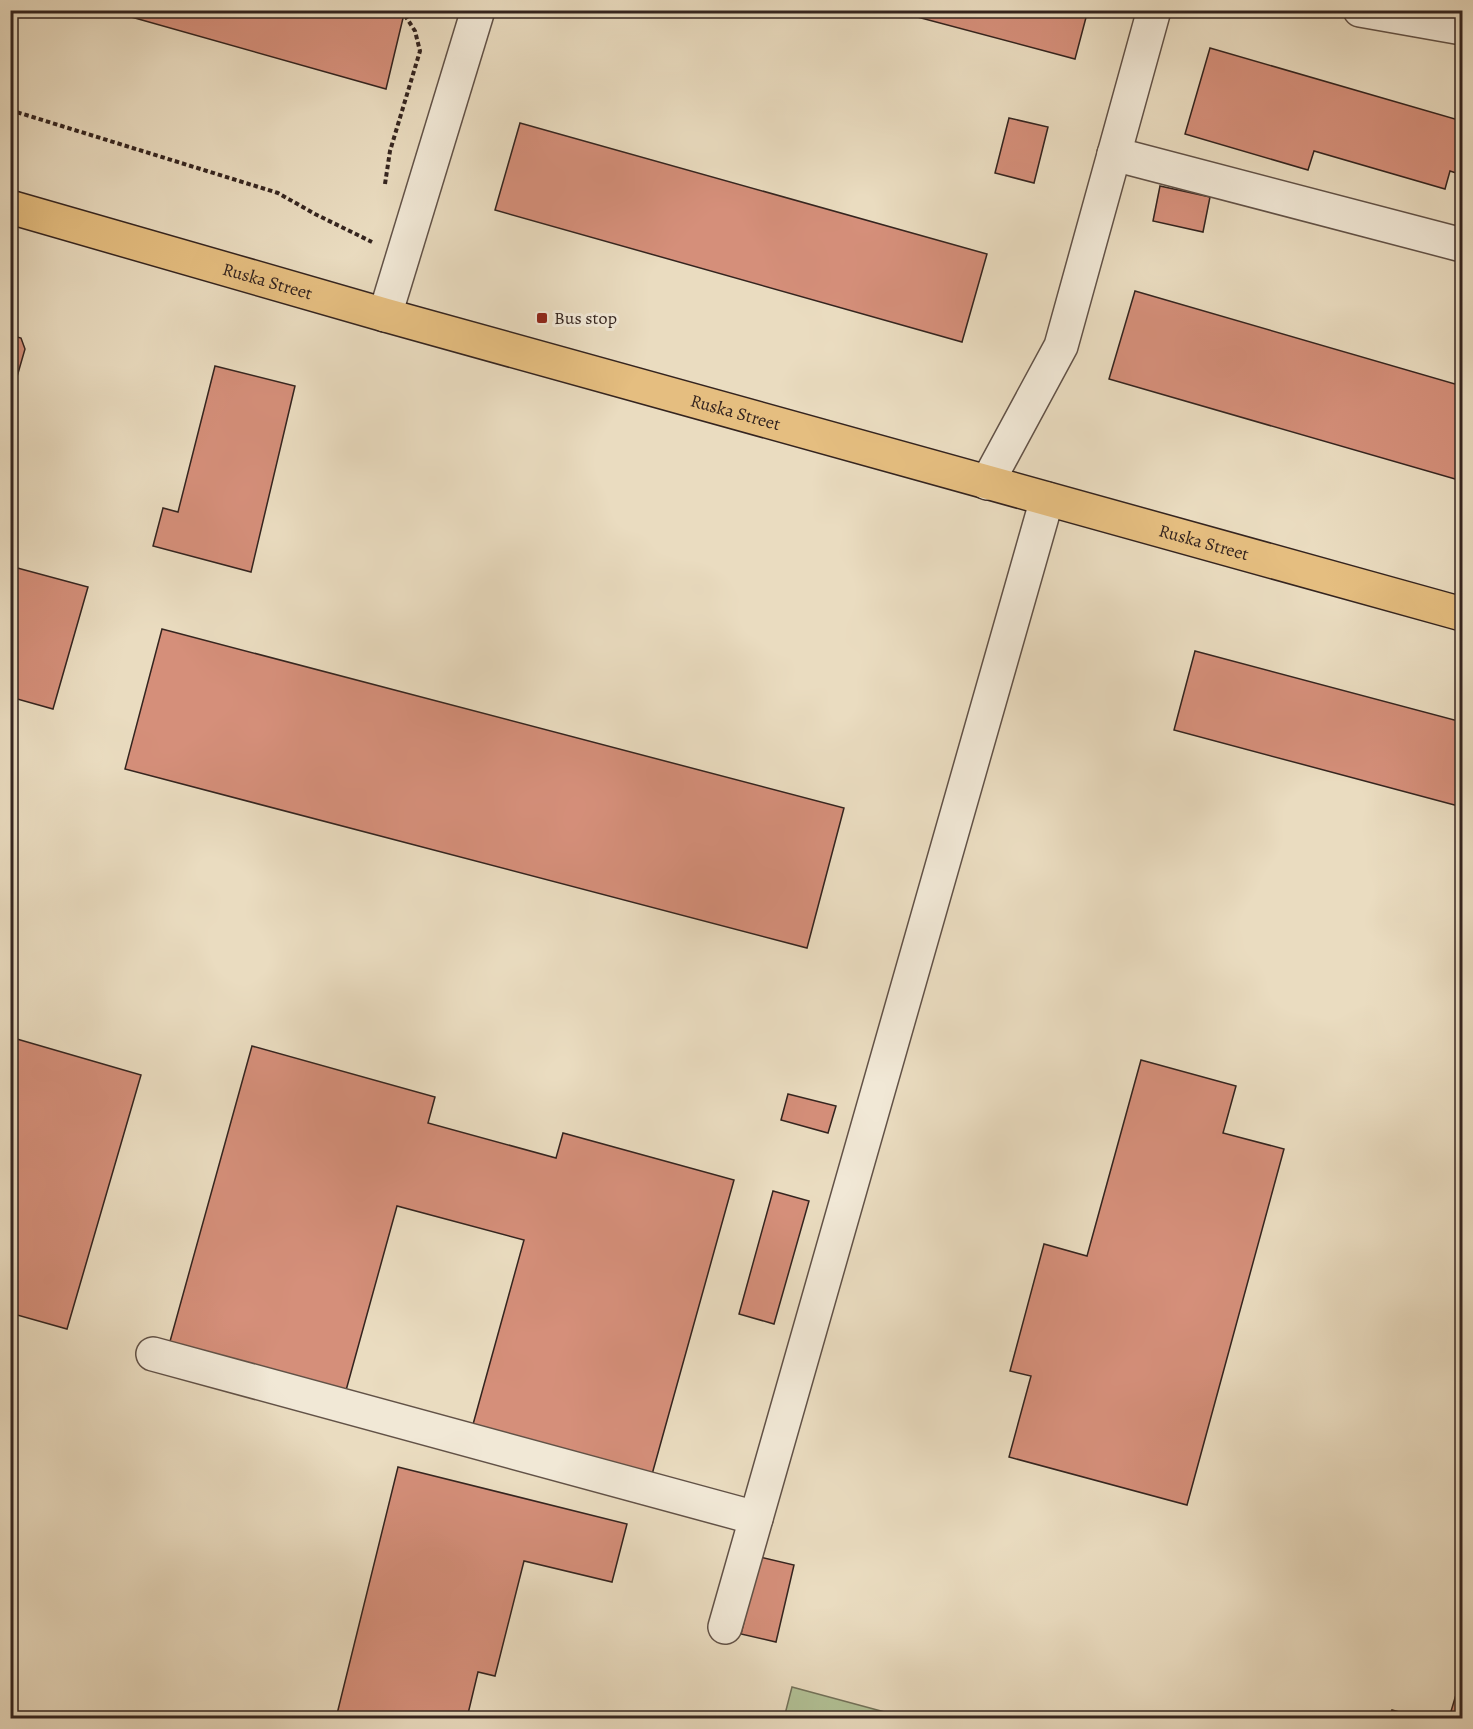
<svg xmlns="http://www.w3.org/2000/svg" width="1473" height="1729" font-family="Alegreya,serif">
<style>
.green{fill:#b2c196;stroke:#73725a;stroke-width:1.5}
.building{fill:#d58f7a;stroke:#34241f;stroke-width:1.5}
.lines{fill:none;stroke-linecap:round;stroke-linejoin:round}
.minor-casing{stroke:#625247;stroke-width:36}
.major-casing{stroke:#34241f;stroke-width:36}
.path{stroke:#34241f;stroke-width:4;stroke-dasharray:4.5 3;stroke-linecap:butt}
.minor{stroke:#f1e8d6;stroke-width:33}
.major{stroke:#e5be80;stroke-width:33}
.poi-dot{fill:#8f2418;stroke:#f1e8d6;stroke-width:2}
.labels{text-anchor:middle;stroke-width:6;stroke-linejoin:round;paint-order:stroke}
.street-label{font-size:18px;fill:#34241f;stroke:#f1e8d6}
.poi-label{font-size:18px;fill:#34241f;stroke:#f1e8d6;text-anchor:start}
</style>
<rect width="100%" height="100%" fill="#eadcc0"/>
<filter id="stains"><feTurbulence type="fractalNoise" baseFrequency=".00333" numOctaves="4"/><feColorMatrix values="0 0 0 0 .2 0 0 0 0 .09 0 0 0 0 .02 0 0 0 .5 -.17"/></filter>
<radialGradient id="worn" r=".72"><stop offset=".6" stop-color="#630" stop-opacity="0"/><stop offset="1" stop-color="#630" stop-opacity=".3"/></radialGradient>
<polygon class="green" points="792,1687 907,1718 784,1718"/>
<g class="building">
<polygon points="391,10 404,14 386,89 110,11"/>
<polygon points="891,10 1088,10 1075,59"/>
<polygon points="1210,48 1462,121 1462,175 1450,171 1445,189 1314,151 1308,170 1185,134"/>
<polygon points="1009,118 1048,127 1034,183 995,173"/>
<polygon points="520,123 987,254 962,342 495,210"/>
<polygon points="1160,186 1210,197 1203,232 1153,221"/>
<polygon points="1135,291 1462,386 1462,481 1109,379"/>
<polygon points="10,335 21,338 25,349 10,401"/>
<polygon points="215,366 295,386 251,572 153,546 163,508 178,512"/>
<polygon points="10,566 88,587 53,709 10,697"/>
<polygon points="162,629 844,808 807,948 125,769"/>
<polygon points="1195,651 1462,722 1462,807 1174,730"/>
<polygon points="10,1037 141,1075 67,1329 10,1313"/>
<polygon points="252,1046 435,1097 428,1123 556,1158 563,1133 734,1180 651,1478 472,1428 524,1240 397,1206 345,1394 169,1345"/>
<polygon points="1141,1060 1236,1086 1223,1133 1284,1149 1187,1505 1009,1457 1031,1376 1010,1371 1044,1244 1087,1256"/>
<polygon points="788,1094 836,1106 828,1133 781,1120"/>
<polygon points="773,1191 809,1201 774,1324 739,1314"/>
<polygon points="398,1467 627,1524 612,1582 524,1561 495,1676 478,1672 467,1718 336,1718"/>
<polygon points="760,1557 794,1565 776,1642 741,1634"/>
<polygon points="1458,1688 1462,1689 1462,1718 1449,1718"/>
<polygon points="1392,1710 1422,1718 1389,1718"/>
</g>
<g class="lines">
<defs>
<g id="minor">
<polyline points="1360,10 1462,28"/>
<polyline points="1114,154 1462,245"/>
<polyline points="385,315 478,10"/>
<polyline points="987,483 1061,346 1154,10"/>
<polyline points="153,1354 756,1518"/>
<polyline points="725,1627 1047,499"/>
</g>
<g id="major">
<path id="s1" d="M10,207L385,315L1462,614"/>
</g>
</defs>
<use href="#minor" class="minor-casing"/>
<use href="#major" class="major-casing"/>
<g class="path">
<polyline points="10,110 278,193 315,214 372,242"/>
<polyline points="385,184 390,151 420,51 415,31 404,14"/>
</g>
<use href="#minor" class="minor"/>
<use href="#major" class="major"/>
</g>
<rect class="poi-dot" x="536" y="312" width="12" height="12" rx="3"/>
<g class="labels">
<g class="street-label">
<text dy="6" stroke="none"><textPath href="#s1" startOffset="268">Ruska Street</textPath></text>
<text dy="6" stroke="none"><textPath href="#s1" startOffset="754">Ruska Street</textPath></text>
<text dy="6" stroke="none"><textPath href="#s1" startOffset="1240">Ruska Street</textPath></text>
</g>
<g class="poi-label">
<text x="554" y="324">Bus stop</text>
</g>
</g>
<rect width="1473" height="1729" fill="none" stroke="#eadcc0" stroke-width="36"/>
<rect x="12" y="12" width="1449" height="1705" fill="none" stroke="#34241f" stroke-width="3"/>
<rect x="18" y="18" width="1437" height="1693" fill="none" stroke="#34241f" stroke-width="1.5"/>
<rect width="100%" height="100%" filter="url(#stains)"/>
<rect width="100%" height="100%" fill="url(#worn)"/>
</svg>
